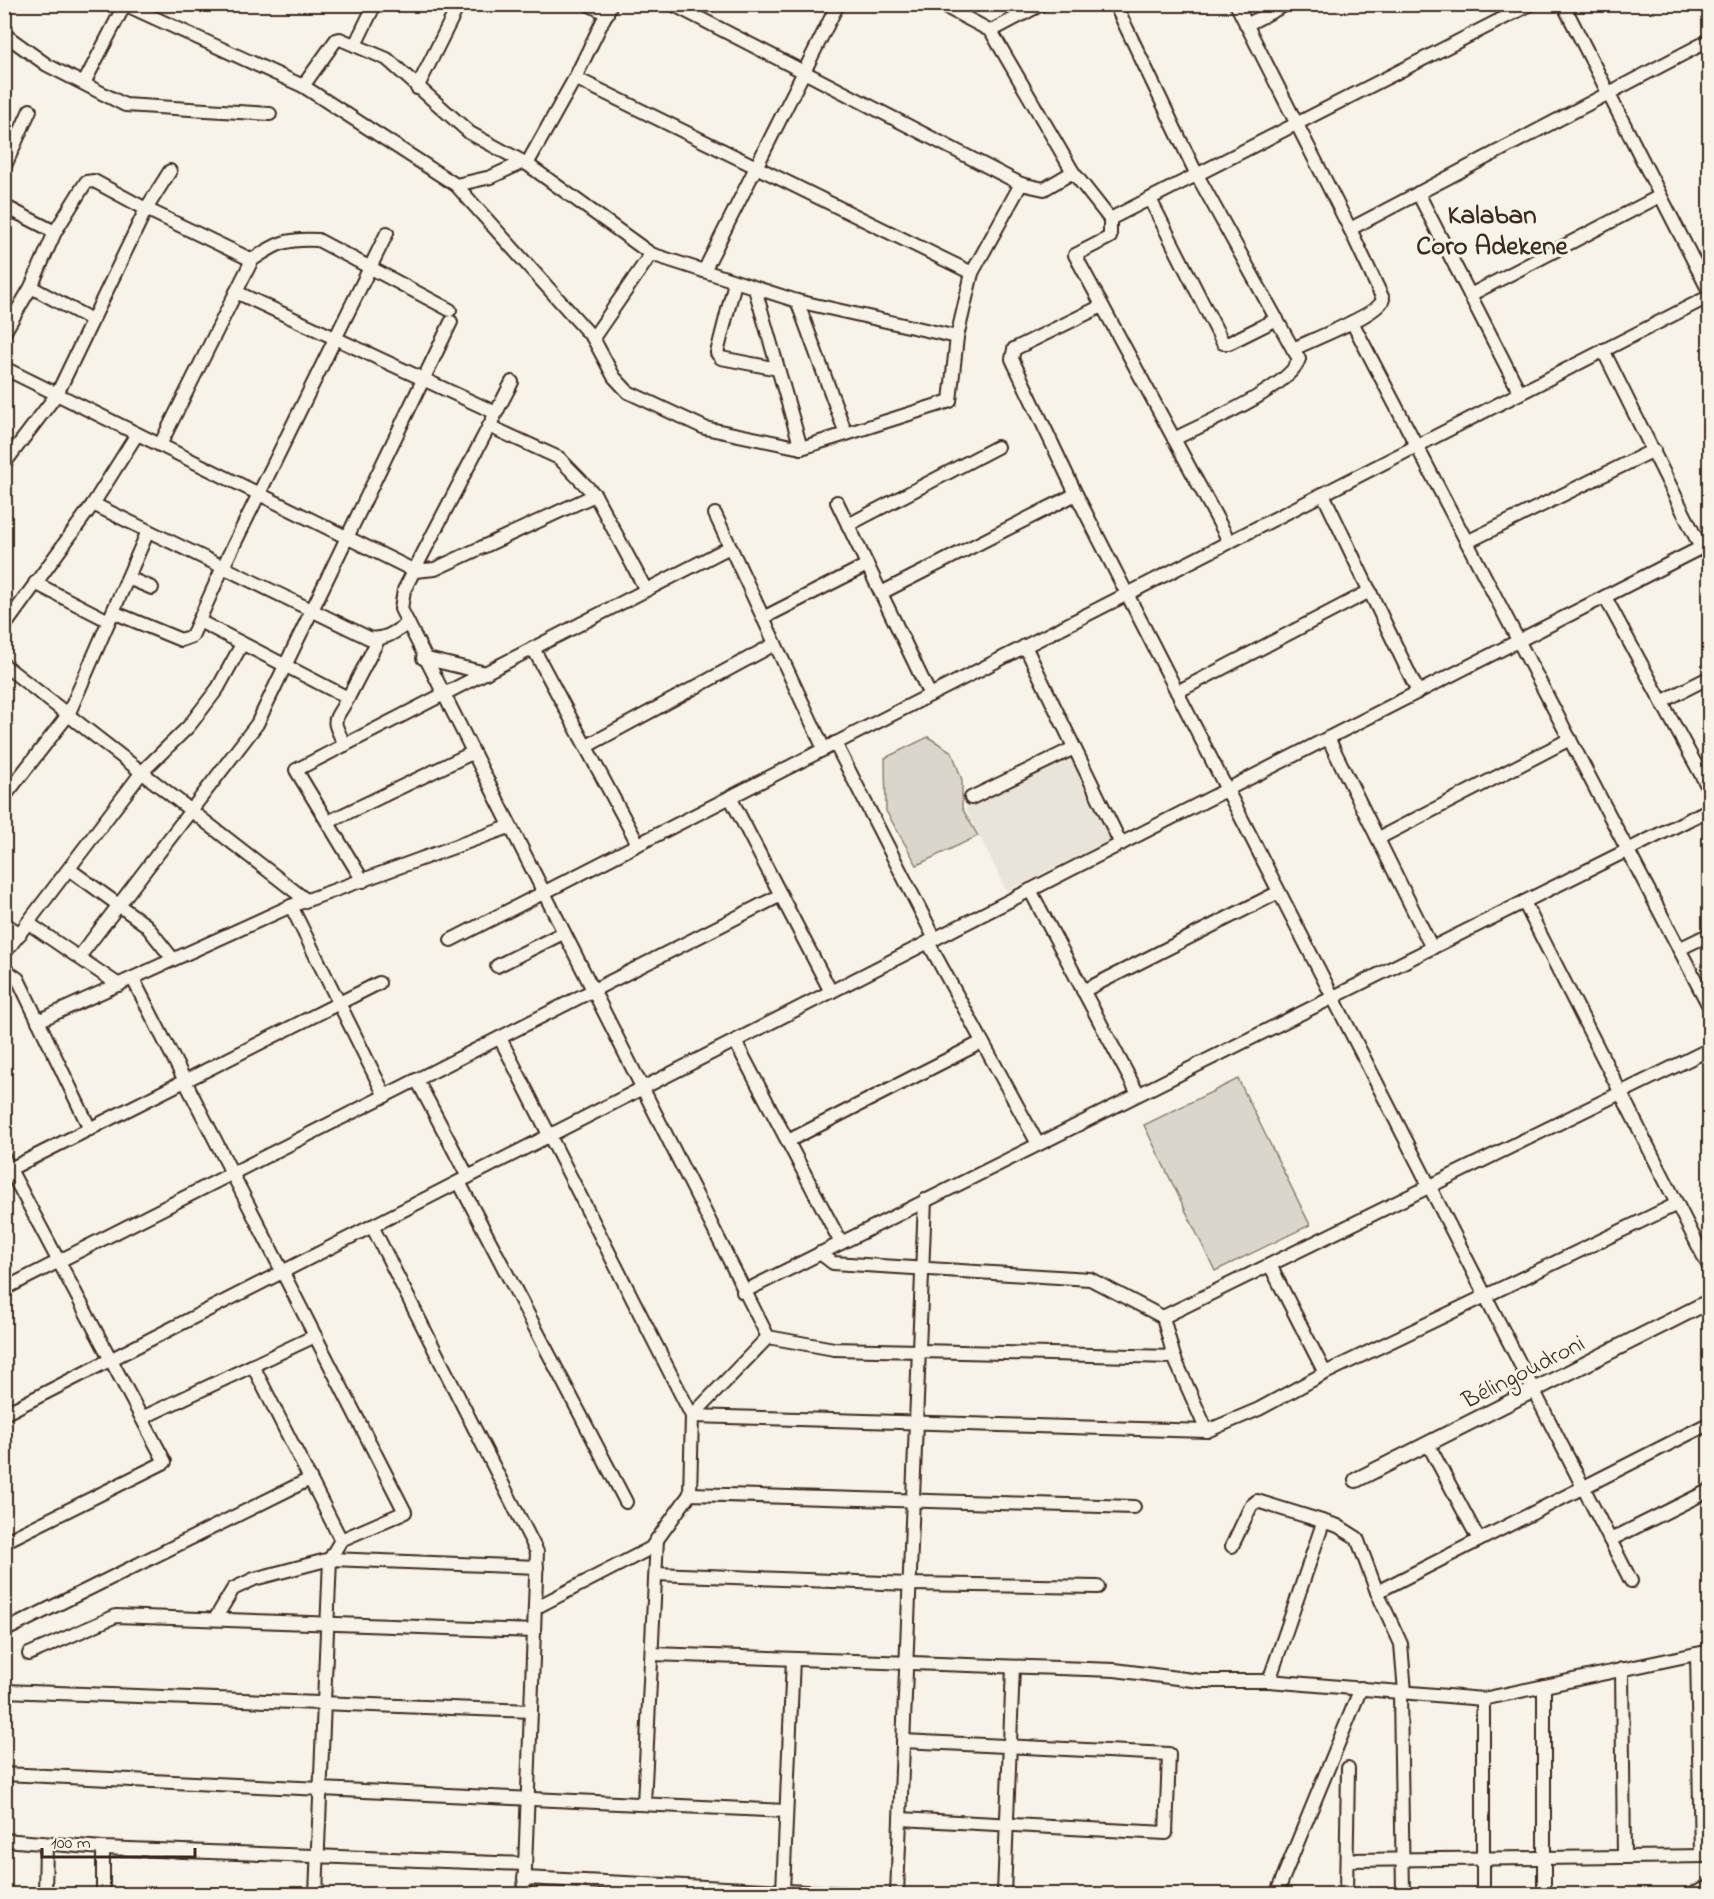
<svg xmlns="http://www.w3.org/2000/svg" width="1714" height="1899" font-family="'Indie Flower',sans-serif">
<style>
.built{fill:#e9e4d9}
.green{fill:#dbd6cb;stroke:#8b8074;stroke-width:1.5}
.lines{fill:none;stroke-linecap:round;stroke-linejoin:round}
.minor-casing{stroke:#3b2a1e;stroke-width:16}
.tertiary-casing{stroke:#3b2a1e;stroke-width:18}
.minor{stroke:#f7f3e8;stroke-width:12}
.tertiary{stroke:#f7f3e8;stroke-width:14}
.labels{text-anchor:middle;stroke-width:6;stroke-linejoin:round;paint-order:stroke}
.street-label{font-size:24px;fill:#3b2a1e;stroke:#f7f3e8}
.quarter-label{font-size:27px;font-weight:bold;fill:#3b2a1e;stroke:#f7f3e8}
</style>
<rect width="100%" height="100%" fill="#f7f3e8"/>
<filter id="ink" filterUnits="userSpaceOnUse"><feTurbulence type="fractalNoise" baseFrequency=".0167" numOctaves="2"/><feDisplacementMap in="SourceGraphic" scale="12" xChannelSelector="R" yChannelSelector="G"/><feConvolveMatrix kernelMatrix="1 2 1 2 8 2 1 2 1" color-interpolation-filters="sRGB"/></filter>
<g filter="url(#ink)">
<polygon class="built" points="1072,754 1115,838 1007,891 965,808"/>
<g class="green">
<polygon points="928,737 952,752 962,780 962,808 978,836 917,865 886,811 885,758"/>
<polygon points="1238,1079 1310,1225 1215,1271 1144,1125"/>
</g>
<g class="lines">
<defs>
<g id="minor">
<polyline points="124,4 303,86 456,185 593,338 614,377 628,392 705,428 801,448 846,434"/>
<polyline points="588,4 607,14"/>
<polyline points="672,4 1021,184 1044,189 1073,172"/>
<polyline points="940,4 991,31 1073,172 1110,219 1110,237 1075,255 1229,541"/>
<path d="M1115,4L1197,175L1293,349C1309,341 1380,314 1383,299L1350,229L1236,4"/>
<polyline points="1563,4 1710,293"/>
<polyline points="1246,25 1287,4"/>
<polyline points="991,31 1042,4"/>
<polyline points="4,34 47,65 125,105 270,114"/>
<polyline points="355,45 375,4"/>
<polyline points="575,78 972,273"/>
<polyline points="84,83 125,4"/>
<polyline points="303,86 336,40 340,39 387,59 470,133 527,164 651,254 797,301 957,337"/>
<polyline points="417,88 459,4"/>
<polyline points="527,164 575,78 611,4"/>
<polyline points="4,168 30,110"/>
<polyline points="456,185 491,177 523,162"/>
<polyline points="1418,193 1520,393"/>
<polyline points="1151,201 1223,343 1229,343 1277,319"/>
<polyline points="4,206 55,232"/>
<polyline points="1110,219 1531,4"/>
<polyline points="1350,229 1710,40"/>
<polyline points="704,271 838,4"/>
<polyline points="735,282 717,353 721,358 778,369"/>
<polyline points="31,287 92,320"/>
<polyline points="755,289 801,448"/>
<polyline points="236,292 496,413"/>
<polyline points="1470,295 1660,196"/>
<polyline points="797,301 846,434 950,401 957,337 972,273 1021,184"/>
<polyline points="1102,306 1014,349 1012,359 1076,494 1631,1581"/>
<polyline points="1352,322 1710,1008"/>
<polyline points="4,333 31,287 55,232 86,182 94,181 146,209 252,260"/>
<polyline points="593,338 651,254"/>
<polyline points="1603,350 1701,548"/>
<polyline points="4,368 415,571 435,569 595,495"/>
<polyline points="512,382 404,590 401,609 768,1337 834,1349 1174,1357"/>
<polyline points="489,426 559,458 595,495 646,590"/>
<path d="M1174,439C1203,424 1290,388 1299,359L1293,349"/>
<path d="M160,445L252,260C277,243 287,238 318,240L450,310"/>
<polyline points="4,464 57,394 146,209 170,171"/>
<polyline points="1323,494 1418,692"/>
<polyline points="837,502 930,695"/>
<path d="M93,504L369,638C384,641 395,632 407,624"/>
<polyline points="715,514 824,749"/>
<polyline points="848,525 997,447"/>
<polyline points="1467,542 1654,450"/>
<polyline points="128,578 152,588"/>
<polyline points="35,583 109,621"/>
<polyline points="881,593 1076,494"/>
<polyline points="1605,597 1710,791"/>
<polyline points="113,612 181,640 192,636 223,567 387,233"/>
<polyline points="763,618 867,565"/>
<path d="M199,621L348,698C334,723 330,717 345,745"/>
<polyline points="4,627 93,504 137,434"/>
<polyline points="1025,646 1121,844"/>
<polyline points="533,648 638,844"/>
<polyline points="423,658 486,673"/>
<polyline points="4,665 306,900"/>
<polyline points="1177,692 1370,591"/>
<polyline points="348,698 378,640"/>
<polyline points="1663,701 1710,677"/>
<polyline points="1328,738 1432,948"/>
<polyline points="835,743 935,939"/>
<polyline points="587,746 775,644"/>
<polyline points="4,797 68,715 148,531"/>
<polyline points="730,797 831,992"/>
<polyline points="971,798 1074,748"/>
<polyline points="328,822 472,753"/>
<polyline points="1379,838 1570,739"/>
<polyline points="69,869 146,925 172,958"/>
<polyline points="363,881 296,770 730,547"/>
<polyline points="1030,890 1138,1094"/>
<polyline points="1524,902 1710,1269"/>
<polyline points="291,906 385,1096"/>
<polyline points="4,923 20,934"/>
<polyline points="28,923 119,985"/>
<polyline points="451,940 1710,296"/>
<polyline points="928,942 1038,1144"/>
<polyline points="1679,949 1710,934"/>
<polyline points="4,954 142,772 189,726 218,688 242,644"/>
<polyline points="79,957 257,724 451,322"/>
<polyline points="497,966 563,933"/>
<polyline points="4,969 18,979 90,1129"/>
<polyline points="133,979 405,1512 341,1540 330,1559 254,1579 233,1589 215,1619"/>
<polyline points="1083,991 1279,892"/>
<polyline points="38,1021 291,906 509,827"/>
<polyline points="500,1038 692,1416 690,1494"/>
<polyline points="735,1041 841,1243"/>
<polyline points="417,1080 468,1177"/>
<polyline points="788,1141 982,1042"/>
<polyline points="4,1158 165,1462 4,1542"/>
<polyline points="10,1169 379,983"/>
<polyline points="459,1182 626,1502"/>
<polyline points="372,1226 537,1552 524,1894"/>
<polyline points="820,1253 833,1263 1090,1279 1163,1317 1174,1357 1207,1431"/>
<polyline points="1270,1265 1325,1373"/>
<polyline points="4,1289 781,895"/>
<polyline points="743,1292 1710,809"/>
<polyline points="1163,1317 1710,1049"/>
<polyline points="253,1366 341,1540"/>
<polyline points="4,1414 1710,543"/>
<polyline points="692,1416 1207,1431 1259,1409 1325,1373 1677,1204"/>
<polyline points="692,1416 768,1337"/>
<polyline points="142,1418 315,1336"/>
<polyline points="1428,1444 1479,1540"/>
<polyline points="1610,1540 1710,1490"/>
<polyline points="1232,1546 1251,1506 1257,1501 1338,1526 1357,1538 1377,1592 1401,1644 1405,1692"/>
<polyline points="656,1574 909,1584 1098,1587"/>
<polyline points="1377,1592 1710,1423"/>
<polyline points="535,1608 651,1548 690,1494 1134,1507"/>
<polyline points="4,1631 310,1479"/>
<polyline points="29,1654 116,1616 534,1631"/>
<polyline points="652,1654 1115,1670 1200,1681 1269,1681 1483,1699 1710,1651"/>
<polyline points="1697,1654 1701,1856"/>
<polyline points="1622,1669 1624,1857"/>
<polyline points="1269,1681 1323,1523"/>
<polyline points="1544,1686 1544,1894"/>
<polyline points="4,1691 531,1711"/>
<polyline points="1400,1692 1403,1894"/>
<polyline points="4,1774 786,1811"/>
<polyline points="644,1804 657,1539"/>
<polyline points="900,1819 1166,1833 1169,1754 903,1741"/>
<polyline points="4,1840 103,1848 525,1864"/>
<polyline points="1347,1860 1710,1856"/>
<polyline points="524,1878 848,1894"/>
<polyline points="1278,1890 1361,1688"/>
<polyline points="783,1891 793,1659"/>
<polyline points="45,1894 46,1844"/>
<polyline points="103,1894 103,1848"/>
<polyline points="316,1894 330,1559 537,1567"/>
<polyline points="897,1894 925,1200"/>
<polyline points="1004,1894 1013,1667"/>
<polyline points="1346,1894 1348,1768"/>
<polyline points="1483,1894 1483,1699"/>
<polyline points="1690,1894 1710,1886"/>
</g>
<polyline id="tertiary" points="1356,1480 1710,1301"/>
</defs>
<use href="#minor" class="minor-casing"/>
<use href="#tertiary" class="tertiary-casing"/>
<use href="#minor" class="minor"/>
<use href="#tertiary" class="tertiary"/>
</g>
</g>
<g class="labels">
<g class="street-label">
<text transform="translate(1523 1371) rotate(-27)" y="8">Bélingoudroni</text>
</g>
<g class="quarter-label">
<text x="1492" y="223">Kalaban<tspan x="1492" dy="31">Coro Adekene</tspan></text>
</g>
</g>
<rect width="1714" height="1899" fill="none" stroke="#f7f3e8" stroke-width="24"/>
<rect x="12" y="12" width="1690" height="1875" fill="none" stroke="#3b2a1e" stroke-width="2" filter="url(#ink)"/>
<path d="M42 1848v9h153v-9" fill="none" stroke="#3b2a1e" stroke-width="3"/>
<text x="51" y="1848" font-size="18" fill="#3b2a1e" stroke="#f7f3e8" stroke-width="4.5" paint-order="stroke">100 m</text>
</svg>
